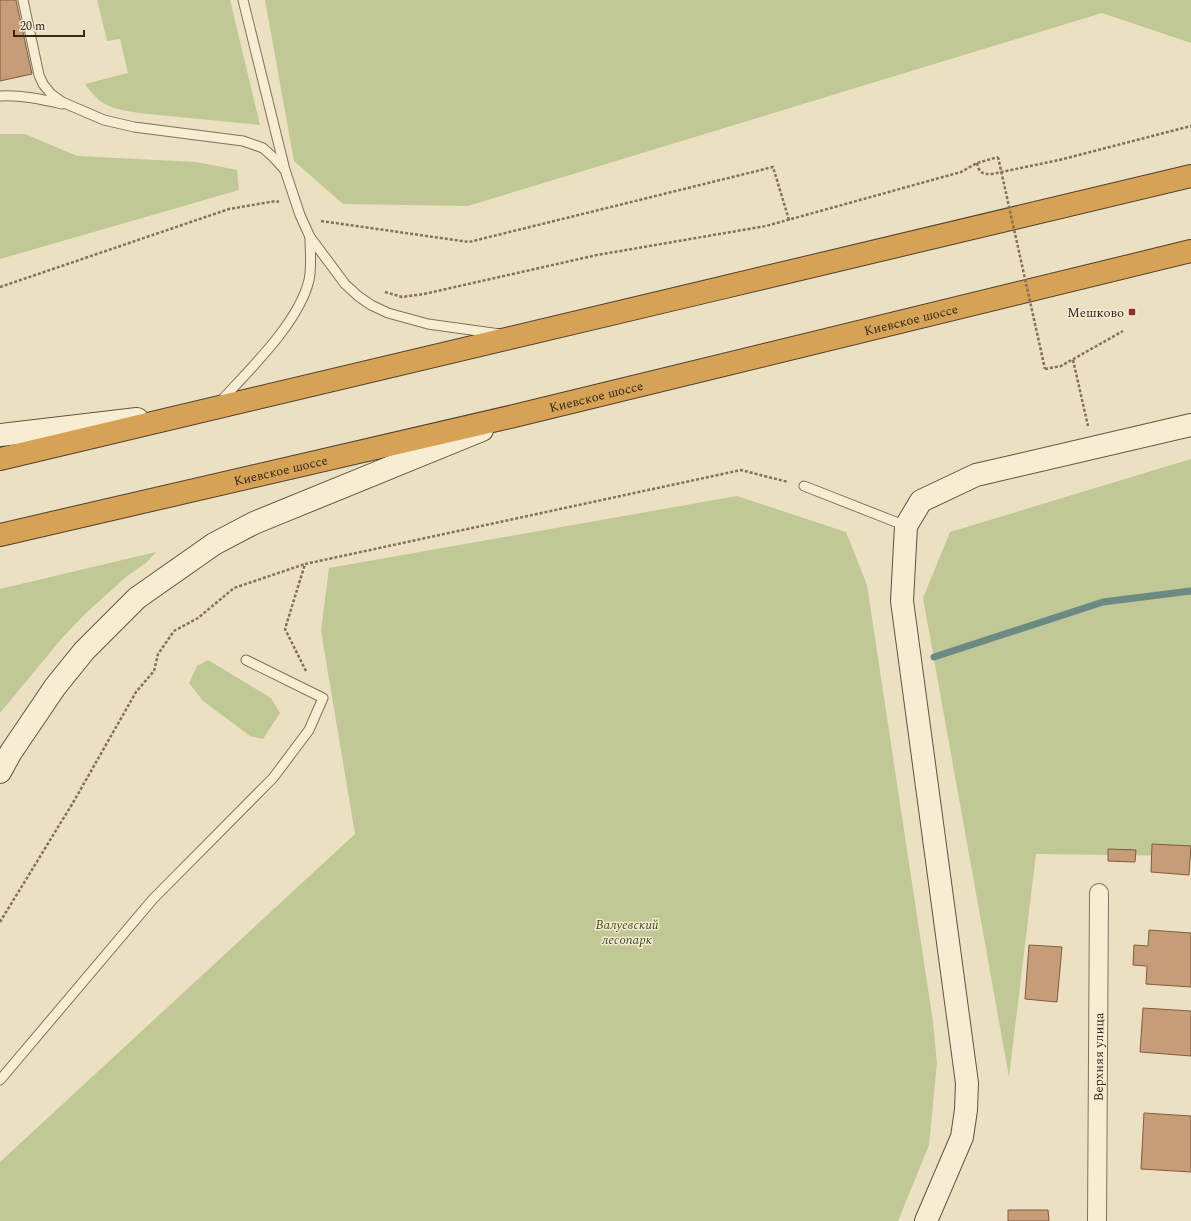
<svg xmlns="http://www.w3.org/2000/svg" width="1191" height="1221" font-family="Spectral,serif">
<style>
.green{fill:#c0c895}
.lines{fill:none;stroke-linecap:round;stroke-linejoin:round}
.stream{stroke:#6b8a84;stroke-width:7}
.building{fill:#c79c79;stroke:#805c41}
.lane-casing{stroke:#83715a;stroke-width:11}
.street-casing{stroke:#83715a;stroke-width:20}
.secondary-casing{stroke:#64523d;stroke-width:24}
.highway-casing{stroke:#503f2e;stroke-width:24}
.path{stroke:#83715a;stroke-width:2.5;stroke-dasharray:3 2;stroke-linecap:butt}
.lane{stroke:#f6edd3;stroke-width:9}
.street{stroke:#f6edd3;stroke-width:18}
.secondary{stroke:#f6edd3;stroke-width:22}
.highway{stroke:#d6a255;stroke-width:22}
.path-bridge{stroke:#83715a;stroke-width:2.5;stroke-dasharray:3 2;stroke-linecap:butt}
.poi-dot{fill:#8e302d;stroke:#f3ead0;stroke-width:1.5}
.labels{text-anchor:middle;stroke-width:3;stroke-linejoin:round;paint-order:stroke}
.poi-label{font-size:13px;fill:#33291d;stroke:#f3ead0;text-anchor:end}
.street-label{font-size:13px;fill:#33291d;stroke:#f3ead0}
.park-label{font-size:13px;font-style:italic;fill:#424e25;stroke:#f3ead0}
</style>
<rect width="100%" height="100%" fill="#ebe0c1"/>
<g class="green">
<path d="M97,0H230L260,125L138,113C111,108 101,107 85,84L128,73L120,39L107,41Z"/>
<polygon points="265,0 1191,0 1191,43 1102,13 468,206 343,204 294,161"/>
<polygon points="0,134 25,134 77,156 196,162 237,170 239,190 0,259"/>
<polygon points="1191,459 1191,856 1036,854 1009,1077 923,598 950,532"/>
<polygon points="737,496 846,532 867,585 933,1022 937,1063 929,1145 898,1221 0,1221 0,1162 355,834 321,631 329,568"/>
<polygon points="156,552 146,563 127,576 85,614 62,638 0,713 0,589"/>
<polygon points="208,660 271,698 280,713 263,739 250,736 203,701 189,683 197,666"/>
</g>
<g class="lines">
<polyline class="stream" points="934,657 1103,602 1191,591"/>
</g>
<g class="building">
<polygon points="0,0 16,0 32,74 0,81"/>
<polygon points="1152,844 1191,846 1189,875 1151,872"/>
<polygon points="1108,849 1136,850 1135,862 1108,861"/>
<polygon points="1149,930 1191,933 1191,987 1146,984 1147,966 1133,965 1134,945 1148,946"/>
<polygon points="1029,945 1062,947 1057,1002 1025,999"/>
<polygon points="1143,1008 1191,1011 1191,1056 1140,1052"/>
<polygon points="1144,1113 1191,1116 1191,1172 1141,1169"/>
<polygon points="1008,1210 1048,1210 1049,1221 1008,1221"/>
</g>
<g class="lines">
<defs>
<g id="lane">
<polyline points="23,0 39,75 43,84 51,94 62,102 104,120 134,127 243,141 263,148 274,158 284,169"/>
<polyline points="243,0 285,170 300,215 310,237 345,284 358,296 371,305 388,313 428,324 500,334"/>
<path d="M0,96C22,95 41,99 62,104"/>
<path d="M219,403C248,371 299,323 309,280C312,267 310,251 310,237"/>
<polyline points="804,486 906,526"/>
<polyline points="0,1080 153,899 273,778 309,730 323,698 246,660"/>
</g>
<g id="street">
<path id="s1" d="M1097,1221L1099,893"/>
</g>
<g id="secondary">
<polyline points="0,435 137,419"/>
<polyline points="0,772 11,752 55,687 84,651 137,598 214,544 254,523 482,430"/>
<polyline points="926,1221 962,1137 966,1110 967,1083 902,601 906,526 921,501 976,475 1191,425"/>
</g>
<g id="highway">
<path d="M0,459C397,366 794,270 1191,176"/>
<path id="s2" d="M0,535L514,416L1191,251"/>
</g>
</defs>
<use href="#lane" class="lane-casing"/>
<use href="#street" class="street-casing"/>
<use href="#secondary" class="secondary-casing"/>
<use href="#highway" class="highway-casing"/>
<g class="path">
<path d="M977,163C979,173 982,174 992,174L1059,160L1191,126"/>
<polyline points="321,221 469,242 773,167 789,220"/>
<polyline points="0,287 229,209 276,201 279,202"/>
<polyline points="385,292 402,297 424,294 597,255 766,226 961,172 977,163 998,157"/>
<polyline points="1073,360 1088,426"/>
<polyline points="1045,369 1061,366 1123,331"/>
<polyline points="306,671 285,629 305,564 741,470 788,482"/>
<polyline points="0,922 74,801 136,692 154,671 158,654 174,631 198,618 234,588 305,564"/>
</g>
<use href="#lane" class="lane"/>
<use href="#street" class="street"/>
<use href="#secondary" class="secondary"/>
<use href="#highway" class="highway"/>
<polyline class="path-bridge" points="998,157 1045,369"/>
</g>
<rect class="poi-dot" x="1128" y="308" width="8" height="8" rx="2"/>
<g class="labels">
<g class="poi-label">
<text x="1124" y="317">Мешково</text>
</g>
<g class="street-label">
<text dy="5" stroke="none"><textPath href="#s2" startOffset="936">Киевское шоссе</textPath></text>
<text dy="5" stroke="none"><textPath href="#s2" startOffset="612">Киевское шоссе</textPath></text>
<text dy="5" stroke="none"><textPath href="#s2" startOffset="288">Киевское шоссе</textPath></text>
<text dy="5" stroke="none"><textPath href="#s1" startOffset="164">Верхняя улица</textPath></text>
</g>
<g class="park-label">
<text x="627" y="929">Валуевский<tspan x="627" dy="15">лесопарк</tspan></text>
</g>
</g>
<path d="M14 30v6h70v-6" fill="none" stroke="#33291d" stroke-width="2"/>
<text x="20" y="30" font-size="12" fill="#33291d" stroke="#f3ead0" stroke-width="3" paint-order="stroke">20 m</text>
</svg>
